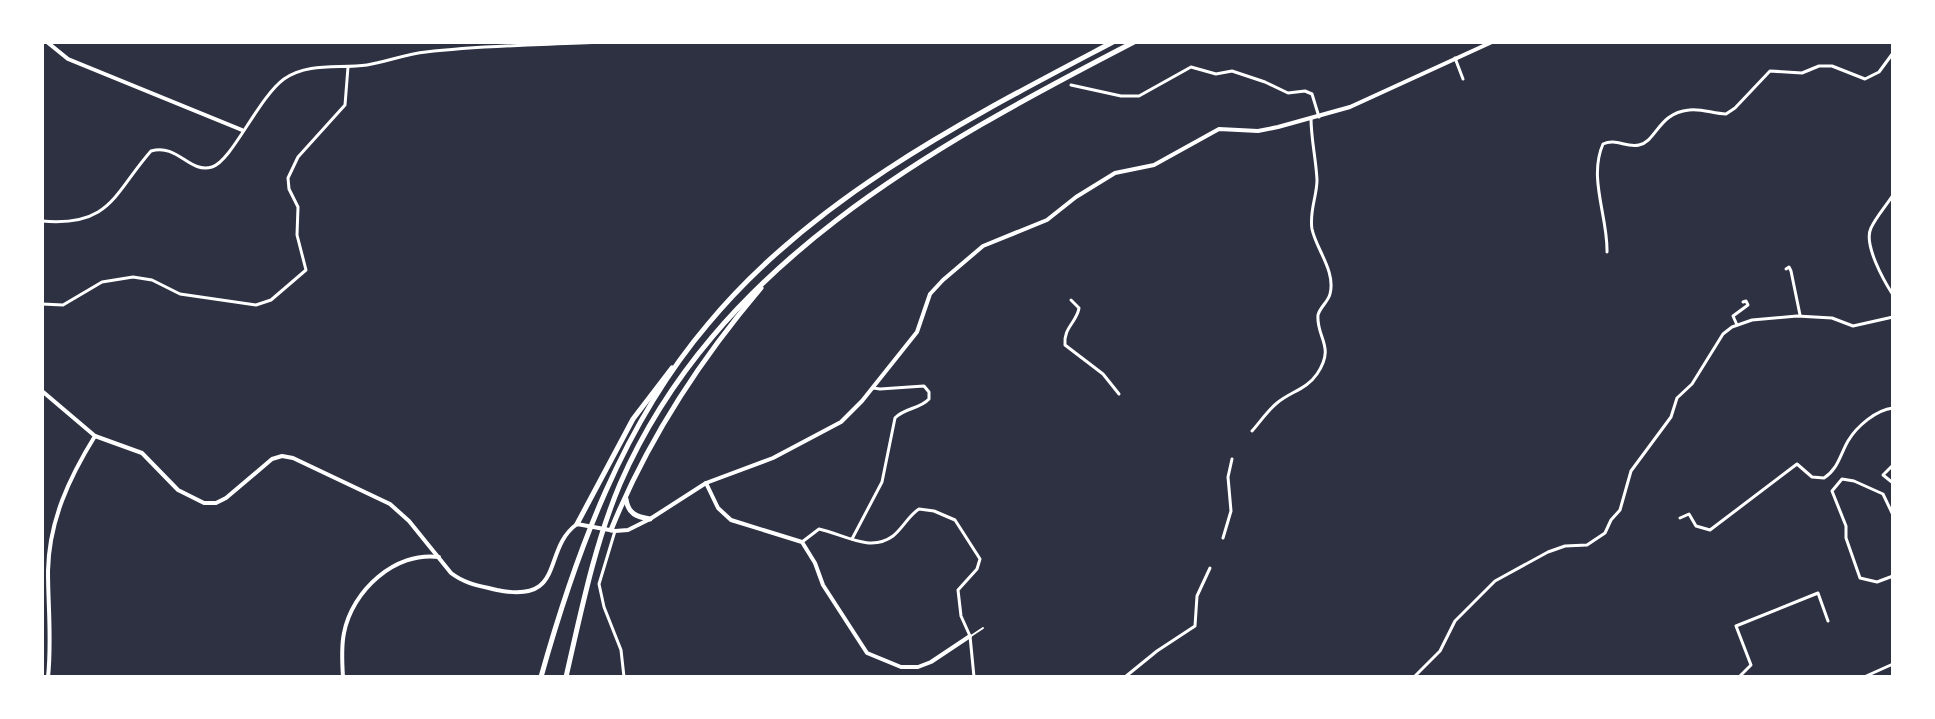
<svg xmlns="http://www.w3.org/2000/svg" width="1935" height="719" font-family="'Source Sans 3',sans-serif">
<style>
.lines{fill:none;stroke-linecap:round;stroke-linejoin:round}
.service{stroke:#fff;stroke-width:2}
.minor{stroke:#fff;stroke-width:3}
.tertiary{stroke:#fff;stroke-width:4}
.trunk{stroke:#fff;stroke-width:5}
</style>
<rect width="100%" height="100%" fill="#2d3142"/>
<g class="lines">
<polyline class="service" points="971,636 983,628"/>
<g class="minor">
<polyline points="1455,58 1463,79"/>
<polyline points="1071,85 1121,96 1139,96 1191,67 1216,74 1232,71 1265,82 1288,93 1305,91 1312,94 1319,117"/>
<path d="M1893,195C1886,206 1876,217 1871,228C1863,244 1884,281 1893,295"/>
<path d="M42,221C111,227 114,193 151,151C178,143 189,174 212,167C232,161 258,98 284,79C309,62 339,69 367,65C386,62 406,54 426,52C484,45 544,45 602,42"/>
<path d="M1607,252C1608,217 1588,178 1603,144C1616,138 1626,148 1639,145C1657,141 1658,113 1689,110C1701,108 1714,114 1726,114L1735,108L1770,71L1802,73L1819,66H1832L1865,79L1879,72L1893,53"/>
<polyline points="1786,269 1789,267 1791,271 1800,315"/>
<path d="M1071,300L1079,308C1077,322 1063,328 1065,345L1103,374L1119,394"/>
<polyline points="42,304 63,305 102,282 133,277 152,280 180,294 256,305 271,300 306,270 297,235 298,207 289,189 288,178 298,157 345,105 348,67"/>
<polyline points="1737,325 1733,316 1748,305 1746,301 1743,302"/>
<path d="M1252,431C1260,422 1268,410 1277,403C1290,392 1307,389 1317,374C1336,346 1316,338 1318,315C1320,307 1328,302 1330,294C1336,271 1316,249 1312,229C1309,212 1317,196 1317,180C1316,159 1311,139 1311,118"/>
<polyline points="1893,465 1883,475 1893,483"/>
<polyline points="1893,515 1883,494 1854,481 1842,479 1832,491 1846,526 1846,538 1860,578 1877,582 1893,576"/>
<path d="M1680,518L1689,514L1696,526L1710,530L1797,464L1812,477L1824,478C1838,469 1840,455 1848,441C1857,426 1876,410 1893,408"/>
<polyline points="615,531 599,584 604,607 621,650 624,677"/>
<polyline points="1223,538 1231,511 1228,477 1232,459"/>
<path d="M852,539L882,482L895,418C904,408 920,409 929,399V392L924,386L880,389L873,388"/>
<path d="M802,542L819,529C843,534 870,553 893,536C903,528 909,515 919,509L934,511L955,520L980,559L977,569L958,590L961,616L970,636L974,677"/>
<polyline points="1125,677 1157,651 1195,626 1197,596 1210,568"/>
<polyline points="1414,677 1440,651 1455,621 1495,581 1548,552 1565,546 1587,545 1605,533 1611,520 1620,510 1631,471 1671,417 1677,398 1692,384 1723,334 1732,327 1752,320 1797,316 1832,318 1853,326 1893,317"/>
<polyline points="1739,677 1751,665 1736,626 1818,593 1828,621"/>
<polyline points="1864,677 1893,664"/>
</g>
<g class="tertiary">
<polyline points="47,42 68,59 242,130"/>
<path d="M42,391L95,436L142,453L178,490L204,503H216L226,498L272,459L282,456L293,458L390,504L409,521L451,573C465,584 481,586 497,590C567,604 541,550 577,524L615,531L628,530L650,519L706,483L773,458L841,422L862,401L917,332L930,294L943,280L983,246L1047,220L1076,197L1115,173L1154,165L1219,129L1258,131L1278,127L1350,107L1492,42"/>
<polyline points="706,483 718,508 731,520 802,542 815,563 823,585 867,653 901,667 918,667 931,662 970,636"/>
<path d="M48,677C52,641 48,606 48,571C49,521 69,478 95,436"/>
<path d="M343,677C342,662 341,647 344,633C352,591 395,551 439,557"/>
</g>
<g class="trunk">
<path d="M626,499C628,514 637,517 650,519"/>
<polyline points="577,524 633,419 672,368"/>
<path d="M611,530C647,441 699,361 761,288"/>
<path d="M541,677C576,552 623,424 708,324C814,196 969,118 1113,42"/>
<path d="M566,677C581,612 594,546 620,484C716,264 931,147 1134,42"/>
</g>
</g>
<rect width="1935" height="719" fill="none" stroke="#ffffff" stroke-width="88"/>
</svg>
